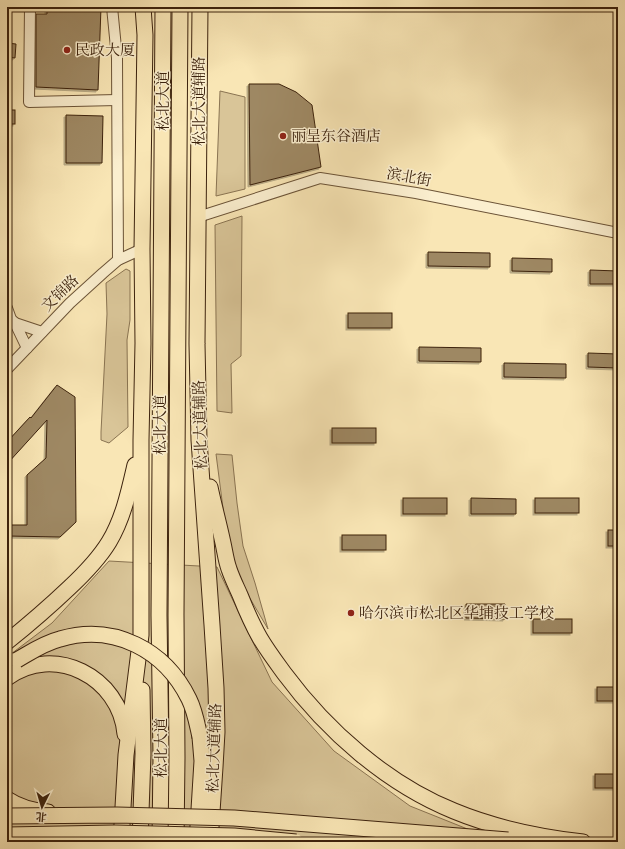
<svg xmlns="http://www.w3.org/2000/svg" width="625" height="849" font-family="'IM FELL DW Pica','Noto Serif SC',serif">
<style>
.green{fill:#d9c598;stroke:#8a7452}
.building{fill:#9e8864;stroke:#3c220d;filter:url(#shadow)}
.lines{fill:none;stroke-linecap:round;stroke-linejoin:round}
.minor-casing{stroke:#6b5337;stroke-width:12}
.highway-casing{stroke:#3c220d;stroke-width:17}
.minor{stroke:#fbefcf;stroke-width:10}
.highway{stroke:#f9e6b5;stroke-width:15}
.highway-bridge-casing{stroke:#3c220d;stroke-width:17;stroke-linecap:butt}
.highway-bridge{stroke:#f9e6b5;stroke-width:15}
.poi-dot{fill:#8f2418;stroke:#fbefcf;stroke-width:1.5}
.labels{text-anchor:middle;stroke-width:3;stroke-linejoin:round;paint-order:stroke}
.poi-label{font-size:15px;fill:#3c220d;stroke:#fbefcf;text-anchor:start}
.street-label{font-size:15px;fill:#3c220d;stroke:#fbefcf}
</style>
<defs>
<filter id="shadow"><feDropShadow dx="-2" dy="2" stdDeviation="0" flood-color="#0004"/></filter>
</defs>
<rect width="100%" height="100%" fill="#f9e6b5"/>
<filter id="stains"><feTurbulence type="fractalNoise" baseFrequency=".005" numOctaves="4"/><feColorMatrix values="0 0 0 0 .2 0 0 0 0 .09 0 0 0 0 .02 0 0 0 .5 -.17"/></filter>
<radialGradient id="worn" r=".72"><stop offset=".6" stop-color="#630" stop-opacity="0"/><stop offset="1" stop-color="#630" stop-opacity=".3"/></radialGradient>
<g class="green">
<polygon points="220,91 245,97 245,189 216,196"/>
<polygon points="242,216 241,356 231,364 232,413 217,411 215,225"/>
<polygon points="126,269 130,271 130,320 127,340 128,427 109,443 101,440 101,432 107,314 106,283"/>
<polygon points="216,454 232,455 237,503 243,546 255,583 268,629 248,595 235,568 227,539"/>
<polygon points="109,561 217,567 272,682 334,751 410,806 495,840 495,842 7,842 7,657 52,623"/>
</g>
<g class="building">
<polygon points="47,7 101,7 98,90 36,87 36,14 47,14"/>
<polygon points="7,43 16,44 15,58 7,57"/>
<polygon points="249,84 279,84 296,92 312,105 321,167 250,185"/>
<rect x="7" y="110" width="8" height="14"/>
<polygon points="66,115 103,116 102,163 66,163"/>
<polygon points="428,252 490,253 490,267 428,266"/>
<polygon points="512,258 552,259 552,272 512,271"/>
<polygon points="590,270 618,271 618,284 590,284"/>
<rect x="348" y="313" width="44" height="15"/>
<polygon points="419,347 481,348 481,362 419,361"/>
<polygon points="588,353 618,354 618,368 588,367"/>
<polygon points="504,363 566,364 566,378 504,377"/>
<polygon points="57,385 75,397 76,522 60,537 8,536 8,525 27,525 27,475 46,458 47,420 7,464 7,442 30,417 31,418"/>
<rect x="332" y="428" width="44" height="15"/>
<rect x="403" y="498" width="44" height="16"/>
<polygon points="471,498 516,499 516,514 471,514"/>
<rect x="535" y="498" width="44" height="15"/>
<rect x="608" y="530" width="10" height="16"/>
<rect x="342" y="535" width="44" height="15"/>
<polygon points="466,604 505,604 505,619 466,618"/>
<rect x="533" y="619" width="39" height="14"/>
<rect x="597" y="687" width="21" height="14"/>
<rect x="595" y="774" width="23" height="14"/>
</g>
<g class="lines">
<defs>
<g id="minor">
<polyline points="30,7 29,102 117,100"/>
<polyline points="112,7 117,58 118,260"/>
<polyline points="198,217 320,178 416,193 618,233"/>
<polyline points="7,308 11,319 15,323"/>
<polyline points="27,348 15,323 42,332"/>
<polyline points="7,369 70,303 103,273 118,260 142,249"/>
</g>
<g id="highway">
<polyline points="200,7 197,344 199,440 212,625 216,688 217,732 215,767 210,842"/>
<path d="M210,487C214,506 219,524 223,543C225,552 226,561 229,569C232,578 236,586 240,595C246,610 252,624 260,638C267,650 276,662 284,673C327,731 387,784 454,811C495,828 539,837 583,842"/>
<path d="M7,642C28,625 49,607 69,588C84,574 98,560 109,542C123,519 129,491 135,465"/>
<path d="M7,678C54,643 120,677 125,734"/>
<path d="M7,799C19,807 34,811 48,812"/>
<polyline points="121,842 126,755 141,635 141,440 143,343 142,249 145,35 143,7"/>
<polyline points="140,842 143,754 142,690"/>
<polyline points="160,842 161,757 159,615 163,7"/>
<polyline points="176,842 177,758 176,615 180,7"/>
<polyline points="197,842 202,761 200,737"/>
</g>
</defs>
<use href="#minor" class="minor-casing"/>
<use href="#highway" class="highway-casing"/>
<use href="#minor" class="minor"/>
<use href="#highway" class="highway"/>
<defs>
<g id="highway-bridge">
<path d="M17,660C31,652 44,643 60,639C114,623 165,650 189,699C195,711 197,724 200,737"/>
<polyline points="7,816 117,815 234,818 508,840"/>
<polyline points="7,835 115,833 234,836 296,842"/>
</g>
</defs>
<use href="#highway-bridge" class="highway-bridge-casing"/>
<use href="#highway-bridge" class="highway-bridge"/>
</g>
<g class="poi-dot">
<circle cx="67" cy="50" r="4"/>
<circle cx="283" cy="136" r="4"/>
<circle cx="351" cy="613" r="4"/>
</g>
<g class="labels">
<g class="poi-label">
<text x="75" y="55">民政大厦</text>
<text x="291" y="141">丽呈东谷酒店</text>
<text x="359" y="618">哈尔滨市松北区华埔技工学校</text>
</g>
<g class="street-label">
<text transform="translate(163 101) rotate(-90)" y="5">松北大道</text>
<text transform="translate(199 101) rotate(-90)" y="5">松北大道辅路</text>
<text transform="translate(409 177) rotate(10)" y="5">滨北街</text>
<text transform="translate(60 293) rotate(-44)" y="5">文锦路</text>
<text transform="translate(160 425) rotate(-90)" y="5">松北大道</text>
<text transform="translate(200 425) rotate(-92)" y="5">松北大道辅路</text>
<text transform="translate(161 748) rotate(-90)" y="5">松北大道</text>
<text transform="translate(214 748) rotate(-88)" y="5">松北大道辅路</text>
</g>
</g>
<rect width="625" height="849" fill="none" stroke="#f9e6b5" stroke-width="24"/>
<rect x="8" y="8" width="609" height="833" fill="none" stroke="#3c220d" stroke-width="2"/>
<rect x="12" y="12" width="601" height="825" fill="none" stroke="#3c220d"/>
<g transform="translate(42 807) rotate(185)" stroke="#fbefcf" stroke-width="3" paint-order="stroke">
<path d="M0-3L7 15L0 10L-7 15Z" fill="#3c220d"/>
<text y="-6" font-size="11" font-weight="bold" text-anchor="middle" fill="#3c220d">北</text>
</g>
<rect width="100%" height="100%" filter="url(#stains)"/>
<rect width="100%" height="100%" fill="url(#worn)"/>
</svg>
